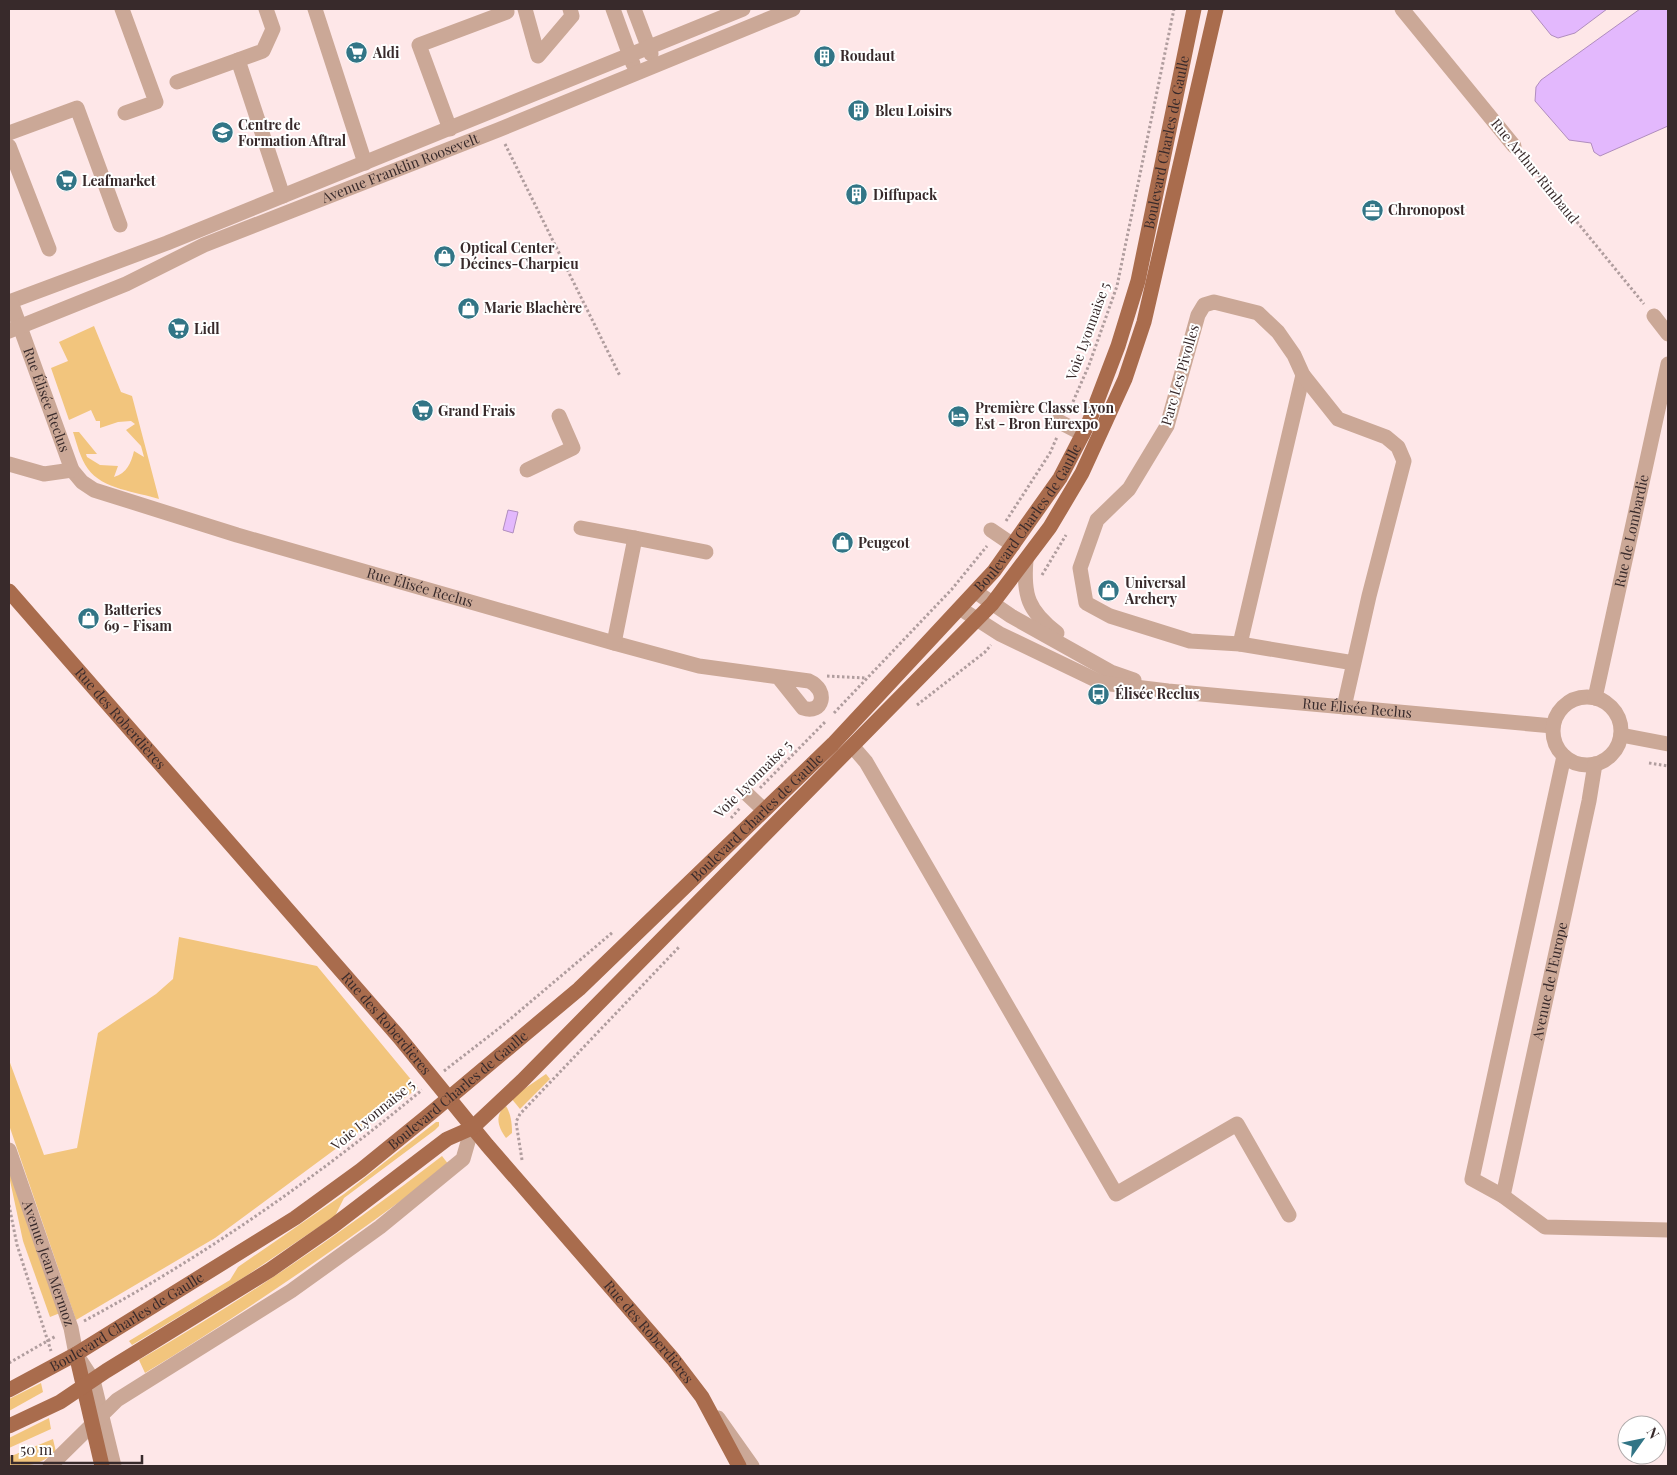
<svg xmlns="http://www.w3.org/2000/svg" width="1677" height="1475" font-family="'Playfair Display',serif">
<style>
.green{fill:#f2c57d}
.water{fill:#e3b8fd;stroke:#b08dbe}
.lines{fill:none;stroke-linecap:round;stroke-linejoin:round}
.path{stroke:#b09d9e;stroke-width:3;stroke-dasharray:2.5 2.5;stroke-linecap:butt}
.minor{stroke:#cba897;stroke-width:15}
.major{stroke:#a96c4d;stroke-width:15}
.labels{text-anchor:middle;stroke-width:4;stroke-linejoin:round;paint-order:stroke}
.poi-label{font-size:14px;font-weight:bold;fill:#382a2b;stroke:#fff;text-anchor:start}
.street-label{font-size:14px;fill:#382a2b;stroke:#fff}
</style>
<rect width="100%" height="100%" fill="#fee7e8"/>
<g class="green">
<path d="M94,326L121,392L132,396L159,499C137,492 102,489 88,469C80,458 77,444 73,432H79L97,454H86L87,457L100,465L118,466L114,477C127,473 131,463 134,451L144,457L141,446L126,430L135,424L131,421L118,422L100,428V421H96L91,410L69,420L51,368L68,361L59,342Z"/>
<polygon points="179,937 317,966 418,1088 215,1238 76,1320 9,1125 9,1060 44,1155 77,1148 98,1033 156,994 173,979"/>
<polygon points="546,1074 550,1079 520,1109 511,1098"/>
<path d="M506,1106C511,1114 512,1124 512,1133L506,1138C498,1127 494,1115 506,1106Z"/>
<polygon points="436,1122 439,1122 439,1126 435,1130 344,1198 335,1216 246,1276 132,1345 129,1341 230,1280 238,1267 344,1194"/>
<path d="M442,1156L449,1165C350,1240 251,1308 145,1373L139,1360C245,1299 345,1231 442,1156Z"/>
<polygon points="9,1166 60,1313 50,1317 23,1241 9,1176"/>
<polygon points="41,1383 43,1392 9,1411 9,1399"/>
<polygon points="49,1418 51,1429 9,1448 9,1438"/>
<path d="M53,1439L56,1452C38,1465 31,1466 9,1466V1457Z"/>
</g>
<g class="water">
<polygon points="1530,9 1607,9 1575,33 1558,38 1551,35"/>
<polygon points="1640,9 1668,9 1668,126 1600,156 1594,152 1591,143 1569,140 1535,101 1536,87 1541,80"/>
<polygon points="508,510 518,512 513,533 503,530"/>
</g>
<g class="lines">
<g class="path">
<polyline points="505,144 620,376"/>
<polyline points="1523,156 1644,304"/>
<polyline points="1069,411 1089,365 1117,286 1174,9"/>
<polyline points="1006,521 1050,453 1057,437"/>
<polyline points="1042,575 1066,535"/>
<polyline points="827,676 866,678"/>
<polyline points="917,705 985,652 991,645"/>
<polyline points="834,713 952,589 987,546"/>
<polyline points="1649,763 1668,766"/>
<polyline points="760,788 826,721"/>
<polyline points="731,818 740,808"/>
<polyline points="444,1071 502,1026 613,932"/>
<polyline points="522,1160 516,1122 520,1114 679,947"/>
<polyline points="9,1205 17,1245 51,1351"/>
<path d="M84,1321C205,1256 316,1178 422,1090"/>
<polyline points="9,1363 56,1336"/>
</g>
<g class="minor">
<polyline points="122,9 156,102 125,113"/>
<polyline points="315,9 365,163"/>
<polyline points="525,9 538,56 572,16 570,9"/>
<polyline points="613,9 633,64"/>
<polyline points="634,9 651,54"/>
<polyline points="1402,9 1514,146"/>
<polyline points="238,60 263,51 273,29 266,9"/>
<polyline points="177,82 238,60 283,196"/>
<polyline points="450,129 419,45 507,12"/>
<polyline points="9,133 77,108 120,225"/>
<polyline points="9,146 49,249"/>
<polyline points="9,302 167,243 743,9"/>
<path id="s1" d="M11,302L72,470L82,482L94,490L237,535L614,643L699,666L809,681C829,690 823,715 803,708L779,678"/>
<polyline points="1654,316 1668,334"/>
<path id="s2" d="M9,331L126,284L204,245L498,130L793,9"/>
<polyline points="1058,421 1083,434"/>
<polyline points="9,464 44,474 72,470"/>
<polyline points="527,470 573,448 559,416"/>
<polyline points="581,528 635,538"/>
<polyline points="991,530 1013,545"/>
<path d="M1026,560C1023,595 1028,611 1057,633"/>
<polyline points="976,592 1011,616 1111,672 1134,680"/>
<path id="s3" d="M961,609L1000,634L1102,683L1168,691L1553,726"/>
<polyline points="614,643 635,538 706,552"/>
<polyline points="1240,644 1303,375"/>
<circle cx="1587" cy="731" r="34"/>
<path id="s4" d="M1595,698L1668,364"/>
<polyline points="1344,707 1369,596 1404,461 1398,447 1386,437 1338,419 1303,375 1294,355 1278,332 1258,313 1214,302 1204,305 1198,315 1167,426 1129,489 1097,520 1080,568 1086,603 1110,616 1190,641 1240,644 1354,663"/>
<polyline points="1621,735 1668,744"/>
<polyline points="853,747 866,762 1116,1194 1237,1124 1289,1215"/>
<polyline points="1564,756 1472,1179 1503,1196 1545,1227 1668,1230"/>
<polyline points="747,794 764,810"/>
<path id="s5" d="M9,1150L71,1328L76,1354L93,1380L114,1466"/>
<path id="s6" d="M1503,1196L1589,801L1595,764"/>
<polyline points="718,1418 752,1466"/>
<polyline points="50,1466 117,1400 291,1291 380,1227 463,1159 472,1128"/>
</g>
<g class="major">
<path id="s7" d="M9,591L399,1037L487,1145L673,1359L702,1397L739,1466"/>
<polyline points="76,1354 102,1466"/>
<path id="s8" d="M9,1390L76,1354L295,1218L361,1170L425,1118L579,989L833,744L994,571L1060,478L1089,422L1118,346L1138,281L1194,9"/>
<polyline points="9,1426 60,1402 106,1371 270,1270 333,1226 447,1139 472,1128 522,1081 992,604 1050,527 1082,473 1125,379 1144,322 1216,9"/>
</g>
</g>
<defs>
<symbol id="supermarket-disc" viewBox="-11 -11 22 22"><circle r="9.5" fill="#327586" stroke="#fff"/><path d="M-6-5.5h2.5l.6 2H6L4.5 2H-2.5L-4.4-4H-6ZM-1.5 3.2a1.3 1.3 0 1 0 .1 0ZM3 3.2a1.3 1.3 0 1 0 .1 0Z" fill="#fff"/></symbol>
<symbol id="building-disc" viewBox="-11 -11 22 22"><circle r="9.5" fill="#327586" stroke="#fff"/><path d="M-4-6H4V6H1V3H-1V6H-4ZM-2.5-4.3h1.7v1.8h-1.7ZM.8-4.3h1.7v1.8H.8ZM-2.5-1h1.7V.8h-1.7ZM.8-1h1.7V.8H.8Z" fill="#fff"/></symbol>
<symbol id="university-disc" viewBox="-11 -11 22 22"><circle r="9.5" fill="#327586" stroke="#fff"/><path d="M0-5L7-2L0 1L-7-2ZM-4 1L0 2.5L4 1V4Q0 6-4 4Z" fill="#fff"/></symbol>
<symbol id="office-disc" viewBox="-11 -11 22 22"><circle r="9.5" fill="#327586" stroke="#fff"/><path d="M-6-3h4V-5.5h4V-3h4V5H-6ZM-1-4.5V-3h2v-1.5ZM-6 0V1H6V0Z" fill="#fff"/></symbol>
<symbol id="shop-disc" viewBox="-11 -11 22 22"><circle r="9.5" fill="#327586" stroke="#fff"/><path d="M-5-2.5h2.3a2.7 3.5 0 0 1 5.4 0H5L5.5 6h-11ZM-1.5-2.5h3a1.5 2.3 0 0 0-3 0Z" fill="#fff"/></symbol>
<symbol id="hotel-disc" viewBox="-11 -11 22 22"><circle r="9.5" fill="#327586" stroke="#fff"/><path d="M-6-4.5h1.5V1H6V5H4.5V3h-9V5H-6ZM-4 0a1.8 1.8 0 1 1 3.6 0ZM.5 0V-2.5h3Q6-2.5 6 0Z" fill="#fff"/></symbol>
<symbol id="bus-disc" viewBox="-11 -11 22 22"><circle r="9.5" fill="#327586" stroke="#fff"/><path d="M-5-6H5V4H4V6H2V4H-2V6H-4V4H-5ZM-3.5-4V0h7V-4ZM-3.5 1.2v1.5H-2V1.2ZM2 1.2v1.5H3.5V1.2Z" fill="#fff"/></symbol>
</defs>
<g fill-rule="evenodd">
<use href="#supermarket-disc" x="344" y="40" width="25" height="25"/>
<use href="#building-disc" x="812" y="44" width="25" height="25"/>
<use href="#building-disc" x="846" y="98" width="25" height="25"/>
<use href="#university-disc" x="210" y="120" width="25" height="25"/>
<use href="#supermarket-disc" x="54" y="168" width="25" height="25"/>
<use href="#building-disc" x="844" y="182" width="25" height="25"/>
<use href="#office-disc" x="1360" y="198" width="25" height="25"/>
<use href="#shop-disc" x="432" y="244" width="25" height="25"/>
<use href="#shop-disc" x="456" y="296" width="25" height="25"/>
<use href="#supermarket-disc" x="166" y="316" width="25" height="25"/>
<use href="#supermarket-disc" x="410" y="398" width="25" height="25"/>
<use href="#hotel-disc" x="946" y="404" width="25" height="25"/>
<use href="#shop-disc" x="830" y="530" width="25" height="25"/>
<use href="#shop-disc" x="1096" y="578" width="25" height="25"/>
<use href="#shop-disc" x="76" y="606" width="25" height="25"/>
<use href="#bus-disc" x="1086" y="682" width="25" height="25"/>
</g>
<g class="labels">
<g class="poi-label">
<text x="373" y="58">Aldi</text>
<text x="840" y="61">Roudaut</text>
<text x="875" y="116">Bleu Loisirs</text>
<text x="238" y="130">Centre de<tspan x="238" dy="16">Formation Aftral</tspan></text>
<text x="82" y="186">Leafmarket</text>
<text x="873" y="200">Diffupack</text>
<text x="1388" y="215">Chronopost</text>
<text x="460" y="253">Optical Center<tspan x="460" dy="16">Décines-Charpieu</tspan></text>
<text x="484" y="313">Marie Blachère</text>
<text x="194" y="334">Lidl</text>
<text x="975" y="413">Première Classe Lyon<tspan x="975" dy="16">Est - Bron Eurexpo</tspan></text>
<text x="438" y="416">Grand Frais</text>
<text x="858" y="548">Peugeot</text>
<text x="1125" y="588">Universal<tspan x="1125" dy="16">Archery</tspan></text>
<text x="104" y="615">Batteries<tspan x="104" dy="16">69 - Fisam</tspan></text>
<text x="1115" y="699">Élisée Reclus</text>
</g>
<g class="street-label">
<text dy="5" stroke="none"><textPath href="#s8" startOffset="1756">Boulevard Charles de Gaulle</textPath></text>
<text dy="5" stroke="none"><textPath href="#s2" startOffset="424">Avenue Franklin Roosevelt</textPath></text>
<text transform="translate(1535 171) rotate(51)" y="5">Rue Arthur Rimbaud</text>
<text transform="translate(1088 331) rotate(-70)" y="5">Voie Lyonnaise 5</text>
<text transform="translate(1180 375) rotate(-74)" y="5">Parc Les Pivolles</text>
<text dy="5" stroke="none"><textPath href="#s1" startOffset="104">Rue Élisée Reclus</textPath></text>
<text dy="5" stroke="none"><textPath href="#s8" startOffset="1351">Boulevard Charles de Gaulle</textPath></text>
<text dy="5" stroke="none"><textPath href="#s4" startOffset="171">Rue de Lombardie</textPath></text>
<text dy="5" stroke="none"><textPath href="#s1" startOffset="549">Rue Élisée Reclus</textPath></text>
<text dy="5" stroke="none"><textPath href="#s3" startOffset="416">Rue Élisée Reclus</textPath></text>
<text dy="5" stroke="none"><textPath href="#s7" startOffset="169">Rue des Roberdières</textPath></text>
<text transform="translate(753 779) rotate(-45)" y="5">Voie Lyonnaise 5</text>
<text dy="5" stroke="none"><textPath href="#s8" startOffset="946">Boulevard Charles de Gaulle</textPath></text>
<text dy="5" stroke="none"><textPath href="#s6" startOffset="220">Avenue de l'Europe</textPath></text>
<text dy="5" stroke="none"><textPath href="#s7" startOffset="574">Rue des Roberdières</textPath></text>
<text dy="5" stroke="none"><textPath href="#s8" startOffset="541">Boulevard Charles de Gaulle</textPath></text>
<text transform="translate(373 1115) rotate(-39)" y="5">Voie Lyonnaise 5</text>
<text dy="5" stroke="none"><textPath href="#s5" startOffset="120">Avenue Jean Mermoz</textPath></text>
<text dy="5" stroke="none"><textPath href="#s8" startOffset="136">Boulevard Charles de Gaulle</textPath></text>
<text dy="5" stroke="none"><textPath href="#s7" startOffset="979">Rue des Roberdières</textPath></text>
</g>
</g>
<rect width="1677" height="1475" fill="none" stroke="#382a2b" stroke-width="20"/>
<g transform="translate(1642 1440) rotate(57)"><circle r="24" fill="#ffffff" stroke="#afaaaa"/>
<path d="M0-4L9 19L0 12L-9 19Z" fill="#327586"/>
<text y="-8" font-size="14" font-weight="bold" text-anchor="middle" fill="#382a2b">N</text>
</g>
<path d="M12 1455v8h130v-8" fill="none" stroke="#382a2b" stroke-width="2.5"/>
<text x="20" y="1455" font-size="15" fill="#382a2b" stroke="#ffffff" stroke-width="4" paint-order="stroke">50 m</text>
</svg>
